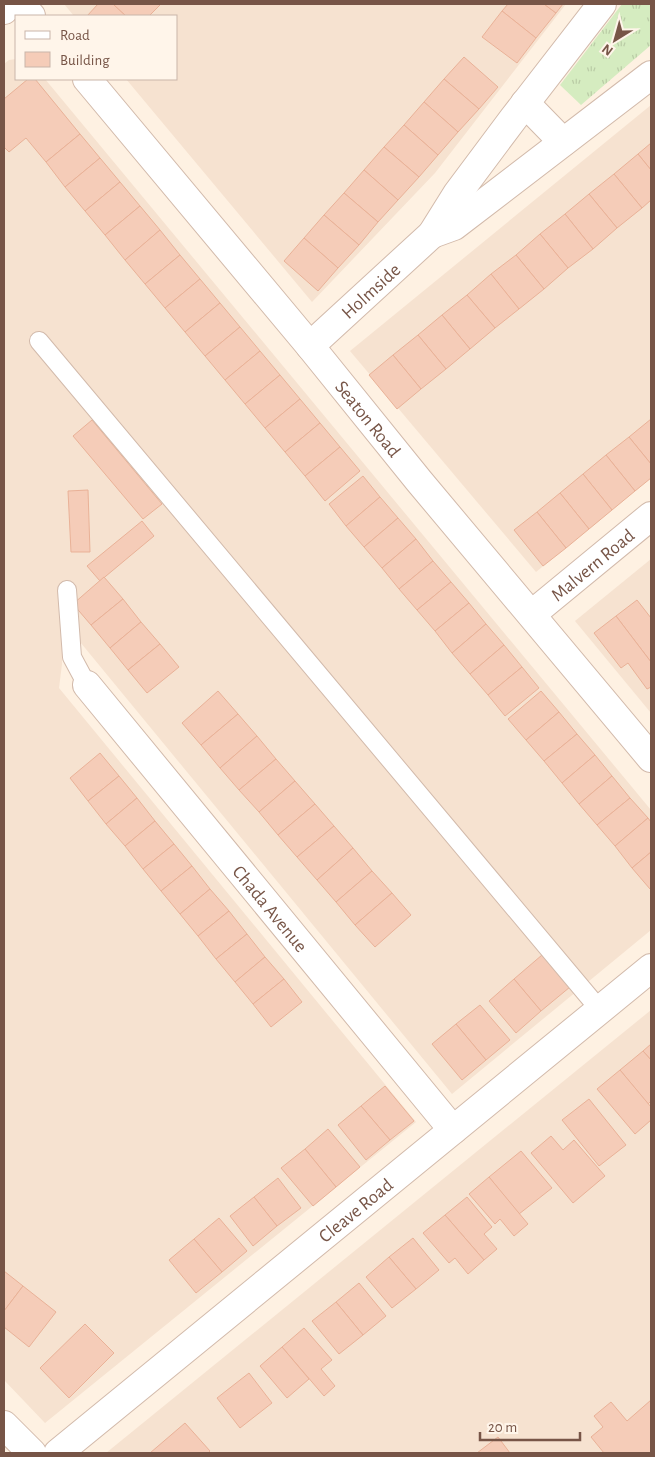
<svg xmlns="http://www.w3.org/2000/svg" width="655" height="1457" font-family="'Alegreya Sans',sans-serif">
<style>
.residential{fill:#f6e2d0}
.grass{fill:url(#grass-tufts)}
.building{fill:#f5ccb8;stroke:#e9b197}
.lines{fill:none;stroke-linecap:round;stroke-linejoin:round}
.lane-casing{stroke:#d2baab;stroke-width:20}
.street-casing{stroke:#d2baab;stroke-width:30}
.secondary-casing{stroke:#d5b9a8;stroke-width:30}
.lane{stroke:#fff;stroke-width:18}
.street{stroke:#fff;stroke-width:28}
.secondary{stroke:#fff;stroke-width:28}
.labels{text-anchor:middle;stroke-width:4.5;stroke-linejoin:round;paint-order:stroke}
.street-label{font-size:19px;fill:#775547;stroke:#fff5ea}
</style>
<defs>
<pattern id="grass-tufts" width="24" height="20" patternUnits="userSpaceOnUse" patternTransform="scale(1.25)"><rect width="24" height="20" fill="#d5ecc0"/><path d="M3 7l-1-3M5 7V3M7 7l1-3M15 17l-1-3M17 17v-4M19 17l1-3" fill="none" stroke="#bacca6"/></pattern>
</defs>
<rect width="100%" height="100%" fill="#fef1e2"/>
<g class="residential">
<polygon points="64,4 566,4 435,173 312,302 126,79 176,79 176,16 74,16"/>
<polygon points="16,59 16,79 45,79 651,810 651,930 452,1094 62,620 62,664 59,688 416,1122 45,1423 4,1380 4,64 9,60"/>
<polygon points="651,105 651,478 536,572 350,351"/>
<polygon points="651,559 651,713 575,621"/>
<polygon points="651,1010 651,1453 106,1453"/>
</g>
<polygon class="grass" points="622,4 651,4 651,45 581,105 560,85"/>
<g class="building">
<polygon points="98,4 113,4 126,16 87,16"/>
<polygon points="113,4 161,4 149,16 126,16"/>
<polygon points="508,4 544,4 556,13 536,38 502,11"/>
<polygon points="544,4 563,4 556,13"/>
<polygon points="502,11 536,38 517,63 482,37"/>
<polygon points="464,57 498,87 479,109 444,79"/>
<polygon points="28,79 35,79 80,134 46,162 26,138 9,152 4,147 4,99"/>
<polygon points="444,79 479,109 458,132 424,102"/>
<polygon points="424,102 458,132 438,155 404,125"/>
<polygon points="404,125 438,155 419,177 384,147"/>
<polygon points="80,134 100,158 65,187 46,162"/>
<polygon points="651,143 651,170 638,154"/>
<polygon points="384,147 419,177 398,200 364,170"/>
<polygon points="638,154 651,170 651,200 642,208 614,174"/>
<polygon points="100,158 120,182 85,211 65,187"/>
<polygon points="364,170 398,200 378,222 344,193"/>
<polygon points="614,174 642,208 617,228 589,194"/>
<polygon points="120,182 140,206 105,235 85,211"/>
<polygon points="344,193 378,222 359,245 324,215"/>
<polygon points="589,194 617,228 593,249 565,214"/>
<polygon points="140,206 160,230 125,260 105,235"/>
<polygon points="565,214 593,249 568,268 540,234"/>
<polygon points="324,215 359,245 338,268 304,238"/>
<polygon points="160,230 180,255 145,284 125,260"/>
<polygon points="540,234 568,268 544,289 516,255"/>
<polygon points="304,238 338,268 318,291 284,261"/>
<polygon points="180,255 200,279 165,308 145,284"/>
<polygon points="516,255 544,289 519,309 491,274"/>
<polygon points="491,274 519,309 495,328 467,295"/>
<polygon points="200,279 220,303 185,332 165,308"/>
<polygon points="467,295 495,328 470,349 442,315"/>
<polygon points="220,303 240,327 205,356 185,332"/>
<polygon points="442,315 470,349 446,369 418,335"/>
<polygon points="240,327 260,351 225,380 205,356"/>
<polygon points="418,335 446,369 421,389 393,355"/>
<polygon points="260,351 280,375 245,404 225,380"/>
<polygon points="393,355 421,389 397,409 369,375"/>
<polygon points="280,375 300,399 265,428 245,404"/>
<polygon points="300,399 320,423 285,452 265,428"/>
<polygon points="651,419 651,464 629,437"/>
<polygon points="92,420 162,504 143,519 73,436"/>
<polygon points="320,423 340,447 305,476 285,452"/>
<polygon points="629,437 651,464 651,478 635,491 606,455"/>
<polygon points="340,447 360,471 325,501 305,476"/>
<polygon points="606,455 635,491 612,510 583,474"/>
<polygon points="583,474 612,510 589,529 560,493"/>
<polygon points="363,476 380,497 346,526 329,504"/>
<polygon points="88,490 90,552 71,552 68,491"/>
<polygon points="560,493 589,529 566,548 537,512"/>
<polygon points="380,497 398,518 364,547 346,526"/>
<polygon points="537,512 566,548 543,566 514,530"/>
<polygon points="398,518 416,539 382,568 364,547"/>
<polygon points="142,521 154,536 100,581 87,566"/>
<polygon points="416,539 433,561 399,589 382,568"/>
<polygon points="433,561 451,582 417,610 399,589"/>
<polygon points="104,577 123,599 91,625 73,604"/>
<polygon points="451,582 469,603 435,631 417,610"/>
<polygon points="123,599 141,622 110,648 91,625"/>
<polygon points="637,600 651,618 651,662 616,616"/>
<polygon points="469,603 486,624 452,653 435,631"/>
<polygon points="616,616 651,662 651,687 647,689 628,663 621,668 594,633"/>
<polygon points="141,622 160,644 128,670 110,648"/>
<polygon points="486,624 504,645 470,674 452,653"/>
<polygon points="160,644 179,667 147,693 128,670"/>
<polygon points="504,645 522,667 488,695 470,674"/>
<polygon points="522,667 539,688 505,716 488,695"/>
<polygon points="218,691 238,714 201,745 182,723"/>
<polygon points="541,691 559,712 526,740 508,719"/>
<polygon points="559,712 577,734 544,761 526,740"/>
<polygon points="238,714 257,736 220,768 201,745"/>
<polygon points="577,734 595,755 562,783 544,761"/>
<polygon points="257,736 276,759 239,790 220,768"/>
<polygon points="100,753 119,776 88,801 70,778"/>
<polygon points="595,755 612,776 579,804 562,783"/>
<polygon points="276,759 295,781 259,812 239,790"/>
<polygon points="119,776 137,798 106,824 88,801"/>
<polygon points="612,776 630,798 597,825 579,804"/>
<polygon points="295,781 315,804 278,835 259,812"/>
<polygon points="137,798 155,821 125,846 106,824"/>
<polygon points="630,798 648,818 615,846 597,825"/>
<polygon points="315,804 334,826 297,857 278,835"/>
<polygon points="648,818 651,822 651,852 632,868 615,846"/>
<polygon points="155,821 174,844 143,869 125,846"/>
<polygon points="334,826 353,848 317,880 297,857"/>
<polygon points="174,844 192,866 161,891 143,869"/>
<polygon points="353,848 372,871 336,902 317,880"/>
<polygon points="651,852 651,888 650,889 632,868"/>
<polygon points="192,866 210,889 180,914 161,891"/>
<polygon points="372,871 392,893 355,925 336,902"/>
<polygon points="210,889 229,911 198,936 180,914"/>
<polygon points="392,893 411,915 375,947 355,925"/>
<polygon points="229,911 247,934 216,959 198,936"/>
<polygon points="247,934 265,957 235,982 216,959"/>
<polygon points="542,955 570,987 541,1011 514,979"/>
<polygon points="265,957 284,979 253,1004 235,982"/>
<polygon points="284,979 302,1002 271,1027 253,1004"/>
<polygon points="514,979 541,1011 516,1033 489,1001"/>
<polygon points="480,1005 510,1040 486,1060 456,1024"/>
<polygon points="456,1024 486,1060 462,1080 432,1044"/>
<polygon points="651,1044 651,1060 643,1051"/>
<polygon points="643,1051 651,1060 651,1101 648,1104 620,1070"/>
<polygon points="620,1070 651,1107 651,1120 635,1134 597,1089"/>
<polygon points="385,1086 414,1121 390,1140 361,1106"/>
<polygon points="589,1099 626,1145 599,1166 562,1120"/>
<polygon points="361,1106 390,1140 366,1160 338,1125"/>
<polygon points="328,1129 360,1167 336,1187 305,1149"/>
<polygon points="551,1136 563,1150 574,1140 605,1176 573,1203 531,1153"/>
<polygon points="305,1149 336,1187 313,1206 281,1168"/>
<polygon points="521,1151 552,1188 519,1214 489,1177"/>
<polygon points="489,1177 528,1224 514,1236 500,1219 495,1224 469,1194"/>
<polygon points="278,1178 301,1208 277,1226 254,1197"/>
<polygon points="254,1197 277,1226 253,1246 230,1216"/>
<polygon points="467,1197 492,1227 484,1234 497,1249 484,1260 445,1215"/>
<polygon points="445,1215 484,1260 468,1274 455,1258 449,1263 423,1233"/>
<polygon points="219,1218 247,1251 222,1272 194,1239"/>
<polygon points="413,1238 439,1270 416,1289 389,1257"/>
<polygon points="194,1239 222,1272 196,1293 169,1260"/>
<polygon points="389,1257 416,1289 392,1308 366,1277"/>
<polygon points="4,1271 23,1286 4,1311"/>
<polygon points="359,1283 386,1316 363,1335 336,1302"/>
<polygon points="23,1286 56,1312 29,1347 4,1327 4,1311"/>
<polygon points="336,1302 363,1335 339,1354 312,1321"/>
<polygon points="85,1324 114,1353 69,1398 40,1368"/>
<polygon points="304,1328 332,1360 321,1369 335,1386 324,1396 282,1347"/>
<polygon points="282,1347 309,1379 287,1398 260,1366"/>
<polygon points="249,1373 272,1403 240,1428 217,1398"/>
<polygon points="651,1400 651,1453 604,1453 591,1437 603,1427 594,1416 611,1402 627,1421"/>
<polygon points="185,1423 210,1451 208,1453 150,1453"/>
<polygon points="498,1437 510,1453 477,1453"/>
</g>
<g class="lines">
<defs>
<g id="lane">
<polyline points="39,341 600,1010"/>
<polyline points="67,590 72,657 87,685"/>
</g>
<g id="street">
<polyline points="20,4 31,16"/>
<path id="s1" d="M87,79L310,346L419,481L651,758"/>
<polyline points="525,103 563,142"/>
<polyline points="432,234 454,226 651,75"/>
<path id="s2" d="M310,346L432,234L457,194L513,119L602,4"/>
<path id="s3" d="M532,614L651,516"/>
<path id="s4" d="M87,685L453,1130"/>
<polyline points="4,1425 32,1453"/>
<path id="s5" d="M58,1453L651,968"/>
</g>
<polyline id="secondary" points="4,10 9,4"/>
</defs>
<use href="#lane" class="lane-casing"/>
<use href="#street" class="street-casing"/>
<use href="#secondary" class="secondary-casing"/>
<use href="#lane" class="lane"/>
<use href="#street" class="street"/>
<use href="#secondary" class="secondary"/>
</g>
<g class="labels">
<g class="street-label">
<text dy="7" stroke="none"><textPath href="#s2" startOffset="82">Holmside</textPath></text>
<text dy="7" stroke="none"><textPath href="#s1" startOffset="441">Seaton Road</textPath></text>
<text dy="7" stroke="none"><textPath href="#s3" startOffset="78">Malvern Road</textPath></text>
<text dy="7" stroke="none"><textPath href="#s4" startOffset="289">Chada Avenue</textPath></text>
<text dy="7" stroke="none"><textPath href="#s5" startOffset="384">Cleave Road</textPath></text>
</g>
</g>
<rect width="655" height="1457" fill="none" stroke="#775547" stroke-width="10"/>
<rect x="15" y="15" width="162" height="65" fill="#fff5ea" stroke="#c9b5a9"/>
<rect x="25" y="31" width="25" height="8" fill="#ffffff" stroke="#c9b5a9"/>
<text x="60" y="40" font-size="15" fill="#775547">Road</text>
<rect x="25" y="52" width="25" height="15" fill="#f5ccb8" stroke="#c9b5a9"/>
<text x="60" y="65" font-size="15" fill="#775547">Building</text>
<g transform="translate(615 40) rotate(217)" stroke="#fff5ea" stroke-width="4" paint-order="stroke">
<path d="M0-4L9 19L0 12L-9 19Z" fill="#775547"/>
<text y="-8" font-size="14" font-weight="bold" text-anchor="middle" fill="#775547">N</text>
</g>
<path d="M480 1432v8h100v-8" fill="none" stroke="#775547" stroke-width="2.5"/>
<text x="488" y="1432" font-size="15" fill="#775547" stroke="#fff5ea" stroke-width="4" paint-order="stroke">20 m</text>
</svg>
